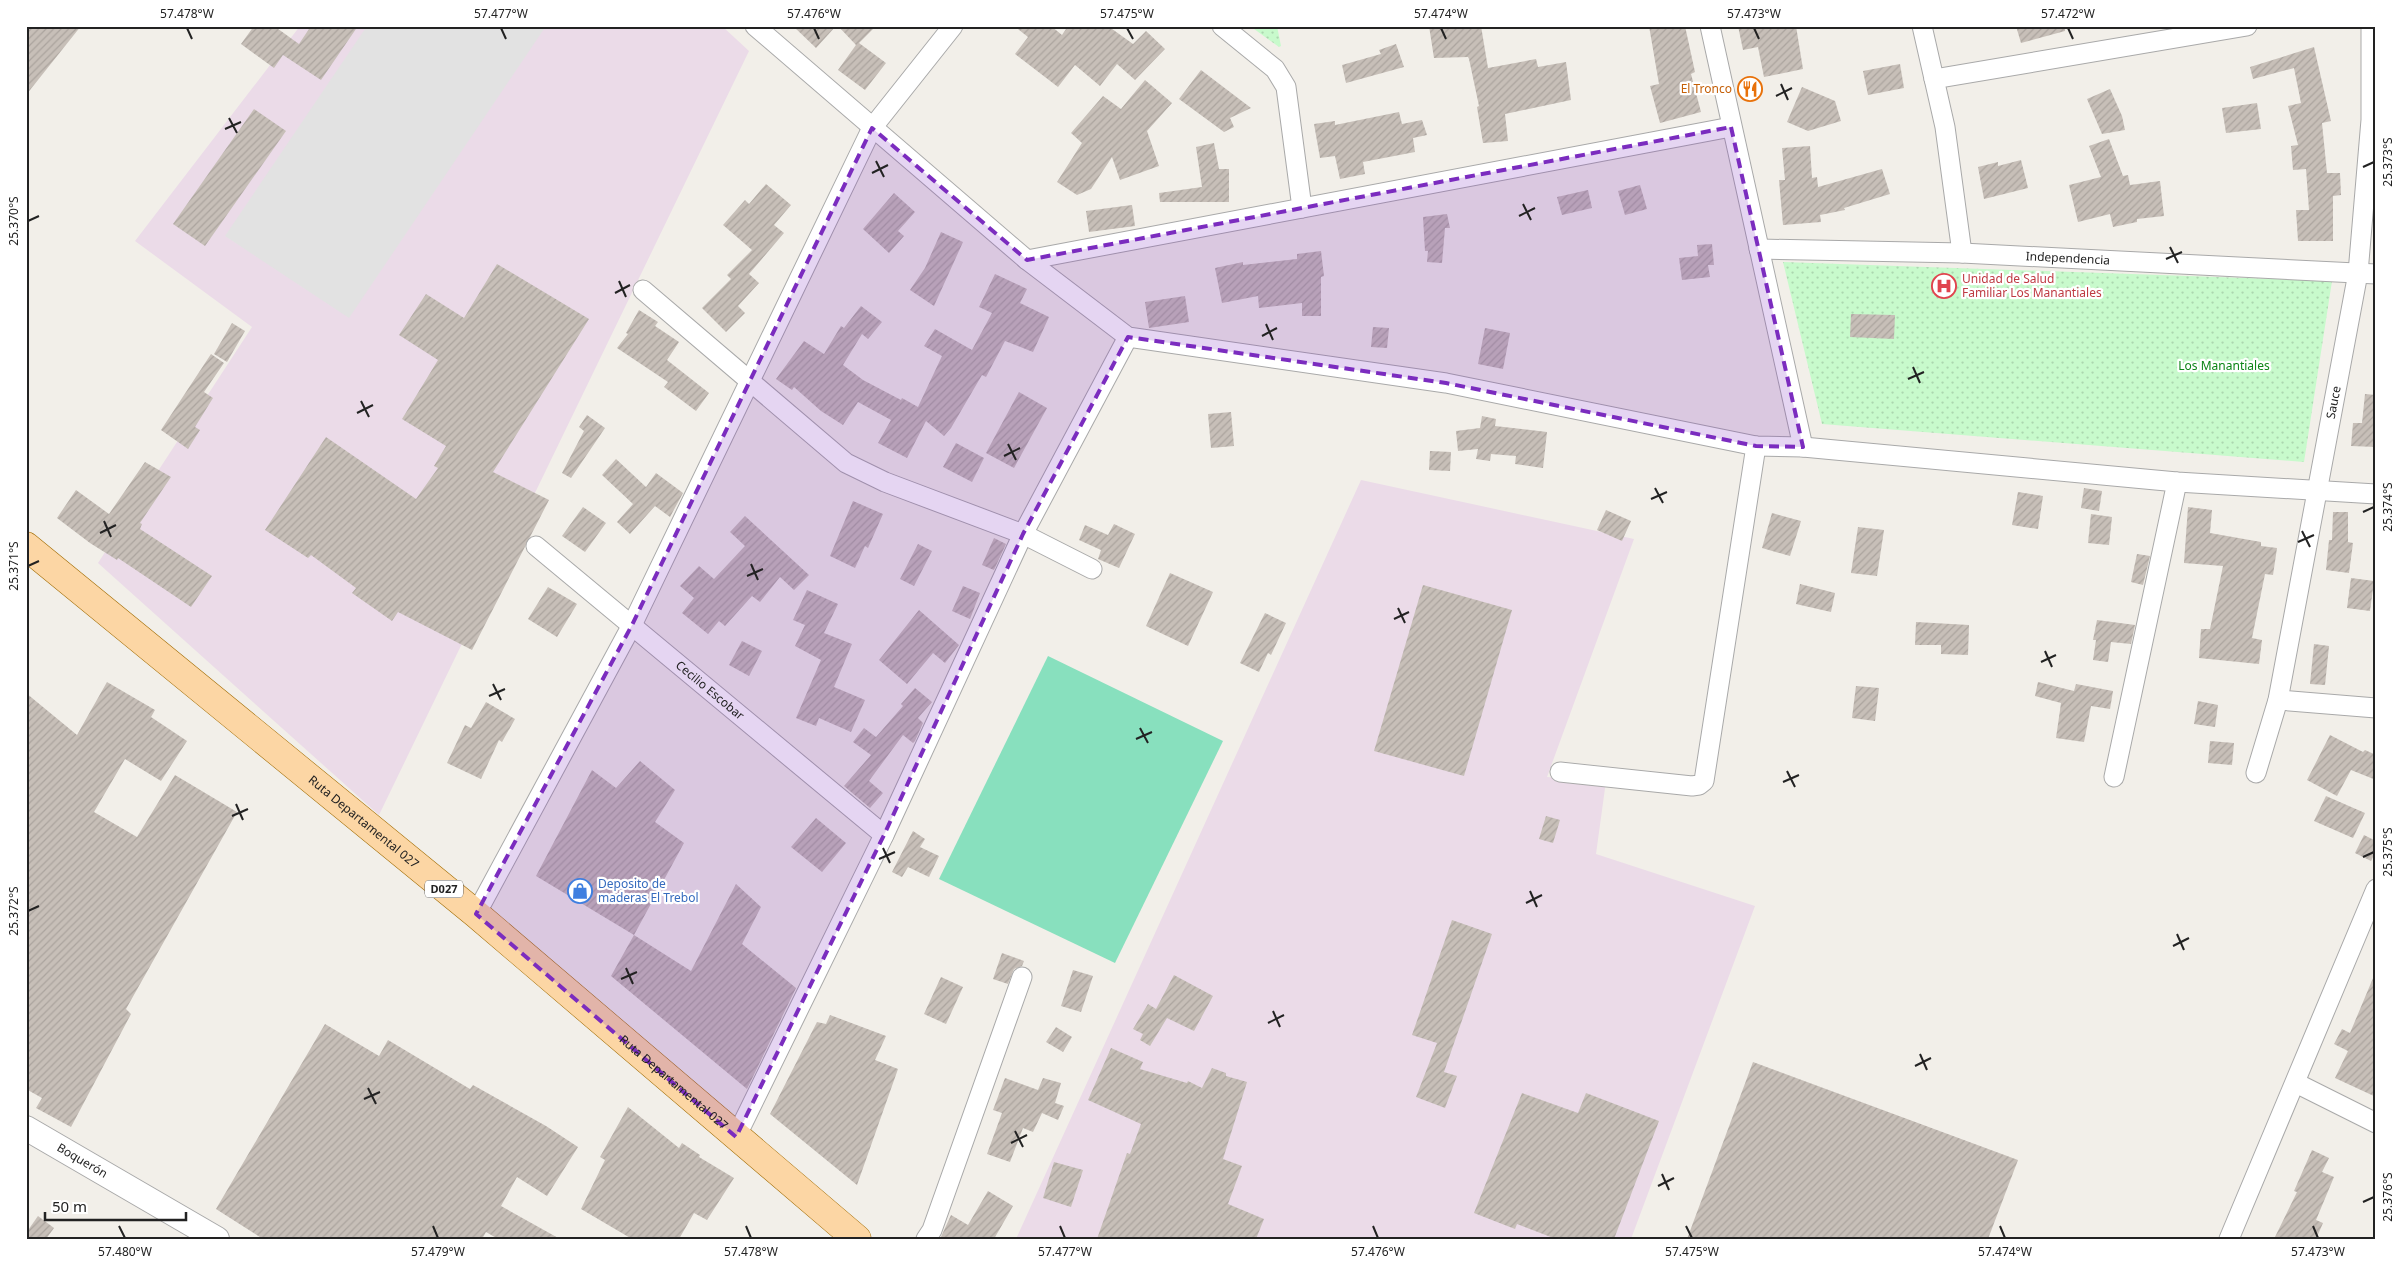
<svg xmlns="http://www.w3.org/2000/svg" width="2402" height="1265" font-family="'Noto Sans',sans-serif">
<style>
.industrial{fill:#ebdbe8}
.park{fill:url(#park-dots)}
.pitch{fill:#88e0be}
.parking{fill:#e2e2e2}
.building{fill:url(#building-hatch)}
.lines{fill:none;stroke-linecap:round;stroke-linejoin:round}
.minor-casing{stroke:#a9a9a9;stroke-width:21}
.tertiary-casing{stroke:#a9a9a9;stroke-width:26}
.primary-casing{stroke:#a06b00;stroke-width:29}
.minor{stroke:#fff;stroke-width:19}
.tertiary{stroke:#fff;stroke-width:24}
.primary{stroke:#fcd6a4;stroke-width:28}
.marked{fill:#7b2cbf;fill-opacity:0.2;stroke:#7b2cbf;stroke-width:4;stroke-dasharray:10 6;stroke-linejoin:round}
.ticks{fill:none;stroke:#222;stroke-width:2}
.labels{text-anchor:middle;stroke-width:4.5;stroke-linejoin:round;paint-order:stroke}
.shield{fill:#fff;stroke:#646464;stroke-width:1}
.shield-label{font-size:11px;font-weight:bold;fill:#222}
.food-label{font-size:12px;fill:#c56008;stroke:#fff;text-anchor:end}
.street-label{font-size:12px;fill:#222;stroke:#fff}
.health-label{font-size:12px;fill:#be3a42;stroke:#fff;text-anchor:start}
.park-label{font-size:12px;fill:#0c8416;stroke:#fff}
.shop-label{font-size:12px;fill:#366cbe;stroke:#fff;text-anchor:start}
.neatline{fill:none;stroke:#222;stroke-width:2}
.ticks-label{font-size:12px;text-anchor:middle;fill:#222}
</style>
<defs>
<pattern id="park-dots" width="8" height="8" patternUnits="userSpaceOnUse" patternTransform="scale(1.25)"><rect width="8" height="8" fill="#c8facc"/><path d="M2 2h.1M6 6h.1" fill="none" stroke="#acd6af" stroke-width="1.8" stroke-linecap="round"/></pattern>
<pattern id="building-hatch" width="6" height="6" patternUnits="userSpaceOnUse" patternTransform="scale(1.25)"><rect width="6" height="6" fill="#c7bfb8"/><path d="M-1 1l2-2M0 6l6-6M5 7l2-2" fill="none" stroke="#aba49e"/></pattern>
</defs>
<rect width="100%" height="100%" fill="#f2efe9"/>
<g class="industrial">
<polygon points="300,26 722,26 749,51 379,815 98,563 252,327 135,241"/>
<polygon points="1361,480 1634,539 1547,777 1606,781 1596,854 1755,906 1631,1239 1016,1239"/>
</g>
<g class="park">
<polygon points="1250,26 1277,26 1281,46 1279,47"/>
<polygon points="1783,262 2332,281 2304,462 1822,424"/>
</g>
<polygon class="pitch" points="1048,656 1223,741 1115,963 939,879"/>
<polygon class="parking" points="367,26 546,26 349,318 225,236"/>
<g class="building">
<polygon points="26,26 81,26 26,95"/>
<polygon points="254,26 274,26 299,44 311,26 358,26 321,80 283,55 274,68 241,44"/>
<polygon points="793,26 836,26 816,48"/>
<polygon points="838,26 876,26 859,43 886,63 865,90 838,70 856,45"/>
<polygon points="1014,26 1051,26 1062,35 1068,26 1108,26 1133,44 1146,31 1165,49 1135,80 1117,64 1100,86 1075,65 1058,87 1015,54 1028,37"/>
<polygon points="1429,26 1481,26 1488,68 1536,59 1538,67 1566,62 1571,100 1505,114 1508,141 1483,143 1477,107 1479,106 1469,59 1468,57 1434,58"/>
<polygon points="1649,26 1685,26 1695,72 1691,74 1701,112 1660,123 1650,86 1659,84"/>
<polygon points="1738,26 1796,26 1803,69 1764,77 1758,47 1743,50"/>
<polygon points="2016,26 2065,26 2065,31 2021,43"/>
<polygon points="1396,44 1404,67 1346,83 1342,65 1381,54 1379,50"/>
<polygon points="2314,47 2331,121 2322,123 2327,173 2340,173 2341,195 2333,196 2333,241 2298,241 2296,210 2309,210 2306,169 2293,170 2291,146 2298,145 2288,106 2301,103 2294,68 2253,79 2250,67"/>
<polygon points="1900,64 1904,88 1868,95 1863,71"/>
<polygon points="1201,70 1251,108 1230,118 1234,127 1224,132 1179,99"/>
<polygon points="1145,80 1172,103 1147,131 1159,166 1120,180 1112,157 1091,189 1077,195 1057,182 1082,143 1071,133 1103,96 1121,109"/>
<polygon points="1802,87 1835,101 1841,121 1808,131 1787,122"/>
<polygon points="2110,89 2122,116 2125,130 2102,134 2087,99"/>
<polygon points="2257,103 2261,129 2226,133 2222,108"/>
<polygon points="254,109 286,131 205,246 173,224"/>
<polygon points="1399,112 1402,124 1422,120 1427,135 1413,138 1415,152 1363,162 1365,174 1340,179 1335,156 1320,158 1314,124 1335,121 1335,125"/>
<polygon points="2109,139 2123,176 2128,175 2130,185 2160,181 2164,216 2137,219 2137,222 2113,227 2110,214 2078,222 2069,185 2101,177 2089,146"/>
<polygon points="1214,143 1219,169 1229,169 1229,202 1160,202 1159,193 1202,187 1196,147"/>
<polygon points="1810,146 1812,178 1817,177 1818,187 1882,169 1890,194 1844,208 1845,210 1820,215 1821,222 1783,225 1779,180 1785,180 1782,148"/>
<polygon points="2021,160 2028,188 1984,199 1978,167 1998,162 1998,166"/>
<polygon points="766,184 791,205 774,225 784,233 749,274 759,283 738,306 745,313 726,332 702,308 731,279 727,275 752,250 723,225 745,200 749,204"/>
<polygon points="1640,185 1647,209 1625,215 1618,191"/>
<polygon points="1588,190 1592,208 1562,215 1557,197"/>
<polygon points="894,193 915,212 898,231 904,236 889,253 863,229"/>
<polygon points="1132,205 1135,226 1089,232 1086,211"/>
<polygon points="1447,214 1450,228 1445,228 1442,263 1427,262 1428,251 1425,251 1423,217"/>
<polygon points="941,232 963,242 934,306 910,290 925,268"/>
<polygon points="1712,244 1714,265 1708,265 1710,277 1682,280 1679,258 1698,256 1697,245"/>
<polygon points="1321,251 1324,276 1321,277 1321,316 1302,316 1302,303 1259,308 1258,296 1222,303 1215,268 1243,262 1243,265 1297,259 1297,254"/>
<polygon points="497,264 589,319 493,472 549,500 472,650 398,612 392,621 352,593 356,588 311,555 308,558 265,530 326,437 416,499 438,468 434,466 446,446 402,419 438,360 399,335 426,294 464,318"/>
<polygon points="995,274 1027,289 1020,303 1049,317 1033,352 1005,341 986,377 982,375 951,428 944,436 926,421 907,458 878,443 891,420 858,402 843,425 821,411 794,387 792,390 776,379 804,341 824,354 841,326 844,328 861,306 882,322 868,339 862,334 843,365 863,380 901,400 902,398 918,407 942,356 924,346 935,329 972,350 992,313 979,307"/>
<polygon points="1185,296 1189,322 1149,328 1145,302"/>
<polygon points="639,310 658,322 655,326 679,342 667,360 709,393 696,411 664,387 668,382 617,348 628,334 626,333"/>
<polygon points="1851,314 1895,315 1894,339 1850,337"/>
<polygon points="232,323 245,331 227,362 214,354"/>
<polygon points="1373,327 1389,328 1387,348 1371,347"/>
<polygon points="1485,328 1510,333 1503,369 1478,364"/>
<polygon points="211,354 224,363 204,392 213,398 195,427 200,430 188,449 161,430"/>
<polygon points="1019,392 1047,408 1014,468 986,453"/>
<polygon points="2365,394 2376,395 2376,447 2351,446 2353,423 2362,423"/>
<polygon points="1231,412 1234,446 1211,448 1208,414"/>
<polygon points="587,415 605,428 571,478 562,473 584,431 579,427"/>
<polygon points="1482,416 1496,419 1495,426 1547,432 1543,468 1515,464 1516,456 1491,454 1490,461 1476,459 1478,449 1458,451 1456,431 1480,428"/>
<polygon points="956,443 984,458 972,482 943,467"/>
<polygon points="1430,451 1451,452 1450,471 1429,470"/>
<polygon points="616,459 646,487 656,473 683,493 670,517 655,506 630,534 617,522 633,504 602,475"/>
<polygon points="145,462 171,477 140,523 142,524 140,529 212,576 191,607 118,558 117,560 90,543 57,518 76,490 109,514"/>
<polygon points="2084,488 2102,491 2099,511 2081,508"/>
<polygon points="2018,492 2043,496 2038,529 2012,525"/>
<polygon points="853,501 883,514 868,548 865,546 855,568 830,556"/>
<polygon points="583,507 606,523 585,552 562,536"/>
<polygon points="2188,507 2212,510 2210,533 2261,542 2261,546 2277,548 2273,575 2265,574 2252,638 2262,640 2259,664 2199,658 2201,629 2210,629 2223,566 2184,563"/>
<polygon points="1606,510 1631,521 1622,541 1597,530"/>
<polygon points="2333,512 2348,512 2348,542 2353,543 2349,573 2326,570 2329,540 2332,540"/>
<polygon points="1772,513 1801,521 1790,556 1762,548"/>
<polygon points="2091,514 2112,517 2109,545 2088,543"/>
<polygon points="745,516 809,575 794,590 780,577 760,602 752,596 725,626 719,621 708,634 682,613 694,598 680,586 699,566 714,579 745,546 730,532"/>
<polygon points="1114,524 1135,534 1119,568 1098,559 1101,550 1079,540 1085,525 1108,535"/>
<polygon points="1858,527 1884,530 1877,576 1851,573"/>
<polygon points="994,538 1006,544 994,570 982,565"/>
<polygon points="918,544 932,551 914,586 900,579"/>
<polygon points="2137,554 2150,556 2143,585 2131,582"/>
<polygon points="1170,573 1213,592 1188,646 1146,626"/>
<polygon points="2351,578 2374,581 2370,611 2347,608"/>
<polygon points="1800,584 1835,593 1831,612 1796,604"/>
<polygon points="1423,585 1512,610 1464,776 1374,751"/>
<polygon points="963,586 980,593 970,619 952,611"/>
<polygon points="548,587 577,604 557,637 528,619"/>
<polygon points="807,590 838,604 824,633 852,644 834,687 865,700 851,732 819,718 816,726 796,718 821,660 795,646 805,625 793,620"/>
<polygon points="919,610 959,645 945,663 933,653 907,684 879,660"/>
<polygon points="1265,613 1286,623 1271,655 1268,653 1259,672 1240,663"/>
<polygon points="2097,620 2135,625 2131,644 2111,642 2108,662 2093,660 2096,640 2093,640"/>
<polygon points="1916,622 1969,625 1968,655 1941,654 1941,645 1915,645"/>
<polygon points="742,641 762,651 749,676 729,665"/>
<polygon points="2314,644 2329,646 2325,685 2310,684"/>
<polygon points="107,682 155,710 151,717 187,741 161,781 125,759 94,812 137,837 175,775 237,812 126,1009 131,1014 71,1127 36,1108 42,1098 26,1089 26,693 77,735"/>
<polygon points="2038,682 2074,691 2076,684 2113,691 2110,709 2091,706 2084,742 2056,738 2061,703 2035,696"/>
<polygon points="1856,686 1879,688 1875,721 1852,718"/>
<polygon points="915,688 932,702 918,718 923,723 915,741 913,743 903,735 869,781 883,793 870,808 844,786 871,755 853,742 864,728 876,737 903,706 901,704"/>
<polygon points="2198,701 2218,705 2215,727 2194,724"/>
<polygon points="486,702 515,719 502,742 499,740 481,779 447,763 465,725 471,728"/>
<polygon points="2330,735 2363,752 2365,750 2376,755 2376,780 2351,770 2337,796 2307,780"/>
<polygon points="2210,741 2234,743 2232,765 2208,763"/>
<polygon points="640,761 675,790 655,822 684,843 634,935 536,876 592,770 616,788"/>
<polygon points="2326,796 2365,813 2353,838 2314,821"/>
<polygon points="1546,816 1560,820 1553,843 1539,839"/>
<polygon points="816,818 846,843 822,872 791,847"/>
<polygon points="913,831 925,839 920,847 939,856 929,877 908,867 902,877 892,872"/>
<polygon points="2364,835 2376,841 2376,851 2371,861 2355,853"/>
<polygon points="736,884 761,907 742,944 796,988 747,1089 611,976 634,935 691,971"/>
<polygon points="1452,920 1492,934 1444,1072 1457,1076 1445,1108 1416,1097 1437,1043 1412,1035"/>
<polygon points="1002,953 1024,961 1022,966 1014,969 1008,984 993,979"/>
<polygon points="1073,970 1093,976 1081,1012 1061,1006"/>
<polygon points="2376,971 2376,1097 2335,1078 2348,1051 2334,1044 2342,1029 2350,1033"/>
<polygon points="1174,975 1213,996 1194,1031 1167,1018 1150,1046 1140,1040 1143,1034 1133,1029 1148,1004 1156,1009"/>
<polygon points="941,977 963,987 946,1024 924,1014"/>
<polygon points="830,1015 886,1036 875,1060 898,1069 857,1185 770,1114 817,1022 826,1024"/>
<polygon points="325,1024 379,1056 388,1040 470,1089 473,1085 546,1126 578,1147 547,1196 517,1177 501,1206 560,1239 498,1239 486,1232 482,1239 263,1239 216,1209"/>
<polygon points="1056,1027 1072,1037 1063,1052 1046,1042"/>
<polygon points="1111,1048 1143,1062 1140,1069 1187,1083 1188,1081 1202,1088 1212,1068 1226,1073 1226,1076 1247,1082 1223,1159 1242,1166 1228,1204 1264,1219 1256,1239 1097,1239 1127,1153 1130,1154 1141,1124 1088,1100"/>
<polygon points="1753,1062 2018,1160 1988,1239 1687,1239"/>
<polygon points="1005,1078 1038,1090 1043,1078 1061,1083 1055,1103 1064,1106 1058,1120 1042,1113 1033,1132 1023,1128 1010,1162 987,1154 1002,1113 993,1110"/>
<polygon points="1522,1093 1578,1113 1586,1093 1659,1121 1614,1239 1556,1239 1517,1224 1515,1229 1474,1213"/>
<polygon points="628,1107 679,1148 682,1143 700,1155 699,1157 734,1178 707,1220 694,1213 679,1239 632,1239 581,1209 605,1160 600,1157"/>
<polygon points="2312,1150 2329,1158 2322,1172 2334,1177 2316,1220 2323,1223 2316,1239 2274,1239 2297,1192 2294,1191"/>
<polygon points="1054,1162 1083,1170 1071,1207 1043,1198"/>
<polygon points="988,1191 1013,1206 994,1239 940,1239 951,1215 968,1225"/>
<polygon points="38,1216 54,1228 46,1239 26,1239 26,1233"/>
</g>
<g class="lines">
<defs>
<g id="minor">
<polyline points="755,26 1027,260 1128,337 1446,383 1756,446 1803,447 2177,482 2376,494"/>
<polyline points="1222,26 1275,69 1286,87 1302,208"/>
<polyline points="1710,26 1803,447"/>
<polyline points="1922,26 1945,127 1962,253"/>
<polyline points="1934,79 2247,26"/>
<path id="s1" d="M1759,249L1962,253L2376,274"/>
<polyline points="1027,260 1731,127"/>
<polyline points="643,290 846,463 885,482 1023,534 1092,569"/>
<path id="s2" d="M536,546L884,835"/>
<polyline points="2278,700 2376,708"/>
<polyline points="1560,772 1692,786 1699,785 1704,781 1756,446"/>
<path id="s3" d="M2256,773L2278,700L2358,273L2371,120V26"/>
<polyline points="2114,777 2177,482"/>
<polyline points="476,914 632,625 872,128 953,26"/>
<polyline points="2296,1083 2376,1123"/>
<polyline points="736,1137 884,835 1023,534 1128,337"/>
<polyline points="926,1239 932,1230 1022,977"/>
<polyline points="2229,1239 2376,889"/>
</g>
<g id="tertiary">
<path id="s4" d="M26,1128L217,1239"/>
</g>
<g id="primary">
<path id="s5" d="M26,546L476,914L857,1239"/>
</g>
</defs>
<use href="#minor" class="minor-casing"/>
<use href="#tertiary" class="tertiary-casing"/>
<use href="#primary" class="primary-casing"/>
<use href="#minor" class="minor"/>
<use href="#tertiary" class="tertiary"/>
<use href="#primary" class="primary"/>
</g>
<path class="marked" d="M1731,127L1803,447L1756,446L1446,383L1128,337L1023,534L884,835L736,1137L476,914L632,625L872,128L1027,260Z"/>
<path class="ticks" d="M187,28L192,39M501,28L506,39M814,28L819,39M1127,28L1133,39M1441,28L1446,39M1754,28L1759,39M2068,28L2073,39M1781,84L1788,100M1776,96L1792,88M229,118L237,133M225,129L241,122M876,161L884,177M2363,167L2374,162M872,173L888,165M1523,204L1531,220M1519,216L1535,208M28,221L39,216M2170,247L2178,263M2166,259L2182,252M619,281L626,297M615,293L630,285M1266,324L1273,340M1262,336L1277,328M1913,367L1920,383M1908,379L1924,372M361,401L369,417M357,413L373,405M1008,444L1016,460M1004,456L1020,448M1655,488L1663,503M1651,499L1667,492M2363,512L2374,507M104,521L111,537M2302,531L2310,547M100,533L116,525M2298,542L2314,535M751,564L758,580M28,566L39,561M747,576L763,569M1398,608L1405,623M1394,619L1409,612M2045,651L2052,667M2041,662L2056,655M493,684L501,700M489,696L505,689M1140,728L1148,743M1136,739L1152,732M1787,771L1795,787M1783,782L1799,775M236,804L243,820M232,816L248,809M883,848L890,863M2363,857L2374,852M879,859L895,852M1530,891L1537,907M1526,903L1542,895M28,911L39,906M2177,934L2184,950M2173,946L2189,938M626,968L633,984M621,979L637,972M1273,1011L1280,1027M1268,1023L1284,1015M1920,1054L1927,1070M1915,1066L1931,1058M368,1088L376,1104M364,1099L380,1092M1015,1131L1023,1147M1011,1143L1027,1135M1662,1174L1669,1190M1658,1186L1674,1178M2363,1202L2374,1197M119,1226L125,1238M433,1226L438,1238M746,1226L751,1238M1060,1226L1065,1238M1373,1226L1378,1238M1686,1226L1692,1238M2000,1226L2005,1238M2313,1226L2318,1238"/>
<defs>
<symbol id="restaurant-ring" viewBox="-11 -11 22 22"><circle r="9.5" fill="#fff" stroke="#e8710a" stroke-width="1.5"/><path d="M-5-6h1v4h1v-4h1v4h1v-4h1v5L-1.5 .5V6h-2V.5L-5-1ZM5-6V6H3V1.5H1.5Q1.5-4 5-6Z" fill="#e8710a"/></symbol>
<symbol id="hospital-ring" viewBox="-11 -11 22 22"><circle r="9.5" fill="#fff" stroke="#e0444e" stroke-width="1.5"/><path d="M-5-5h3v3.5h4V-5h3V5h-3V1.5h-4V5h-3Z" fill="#e0444e"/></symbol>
<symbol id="shop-ring" viewBox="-11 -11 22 22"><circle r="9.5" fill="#fff" stroke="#3f7fe0" stroke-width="1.5"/><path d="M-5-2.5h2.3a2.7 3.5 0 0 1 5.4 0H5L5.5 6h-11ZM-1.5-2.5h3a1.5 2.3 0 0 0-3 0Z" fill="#3f7fe0"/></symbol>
</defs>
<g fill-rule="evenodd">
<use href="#restaurant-ring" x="1736" y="75" width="28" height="28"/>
<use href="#hospital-ring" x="1930" y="272" width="28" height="28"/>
<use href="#shop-ring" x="566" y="877" width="28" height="28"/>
</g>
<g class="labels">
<rect class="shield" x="425" y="880.5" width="38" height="17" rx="4"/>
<g class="shield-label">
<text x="444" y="893">D027</text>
</g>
<g class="food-label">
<text x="1732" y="93">El Tronco</text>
</g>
<g class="street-label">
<text dy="4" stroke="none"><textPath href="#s1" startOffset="309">Independencia</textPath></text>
<text dy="4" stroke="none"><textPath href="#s3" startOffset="379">Sauce</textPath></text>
<text dy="4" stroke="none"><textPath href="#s2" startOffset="226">Cecilio Escobar</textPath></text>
<text dy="4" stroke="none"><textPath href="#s5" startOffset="436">Ruta Departamental 027</textPath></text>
<text dy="4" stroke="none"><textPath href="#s5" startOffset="841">Ruta Departamental 027</textPath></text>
<text dy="4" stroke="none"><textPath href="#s4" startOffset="65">Boquerón</textPath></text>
</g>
<g class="health-label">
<text x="1962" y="283">Unidad de Salud<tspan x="1962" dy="14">Familiar Los Manantiales</tspan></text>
</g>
<g class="park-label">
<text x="2224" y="370">Los Manantiales</text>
</g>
<g class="shop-label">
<text x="598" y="888">Deposito de<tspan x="598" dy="14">maderas El Trebol</tspan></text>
</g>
</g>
<rect width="2402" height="1265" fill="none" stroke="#ffffff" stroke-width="55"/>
<path d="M45 1212v8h141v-8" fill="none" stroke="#222222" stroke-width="2.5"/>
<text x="52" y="1212" font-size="15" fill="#222222" stroke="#ffffff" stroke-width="4" paint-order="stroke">50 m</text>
<rect x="28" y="28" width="2346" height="1210" class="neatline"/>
<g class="ticks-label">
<text x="187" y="18">57.478°W</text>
<text x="501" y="18">57.477°W</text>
<text x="814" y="18">57.476°W</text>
<text x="1127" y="18">57.475°W</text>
<text x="1441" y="18">57.474°W</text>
<text x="1754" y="18">57.473°W</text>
<text x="2068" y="18">57.472°W</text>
<text transform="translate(2388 162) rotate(-90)" y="4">25.373°S</text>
<text transform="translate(14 221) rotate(-90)" y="4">25.370°S</text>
<text transform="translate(2388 507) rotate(-90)" y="4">25.374°S</text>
<text transform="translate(14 566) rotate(-90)" y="4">25.371°S</text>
<text transform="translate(2388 852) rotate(-90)" y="4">25.375°S</text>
<text transform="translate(14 911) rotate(-90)" y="4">25.372°S</text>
<text transform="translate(2388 1197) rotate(-90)" y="4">25.376°S</text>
<text x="125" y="1256">57.480°W</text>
<text x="438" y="1256">57.479°W</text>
<text x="751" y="1256">57.478°W</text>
<text x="1065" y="1256">57.477°W</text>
<text x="1378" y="1256">57.476°W</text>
<text x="1692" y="1256">57.475°W</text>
<text x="2005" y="1256">57.474°W</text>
<text x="2318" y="1256">57.473°W</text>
</g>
</svg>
